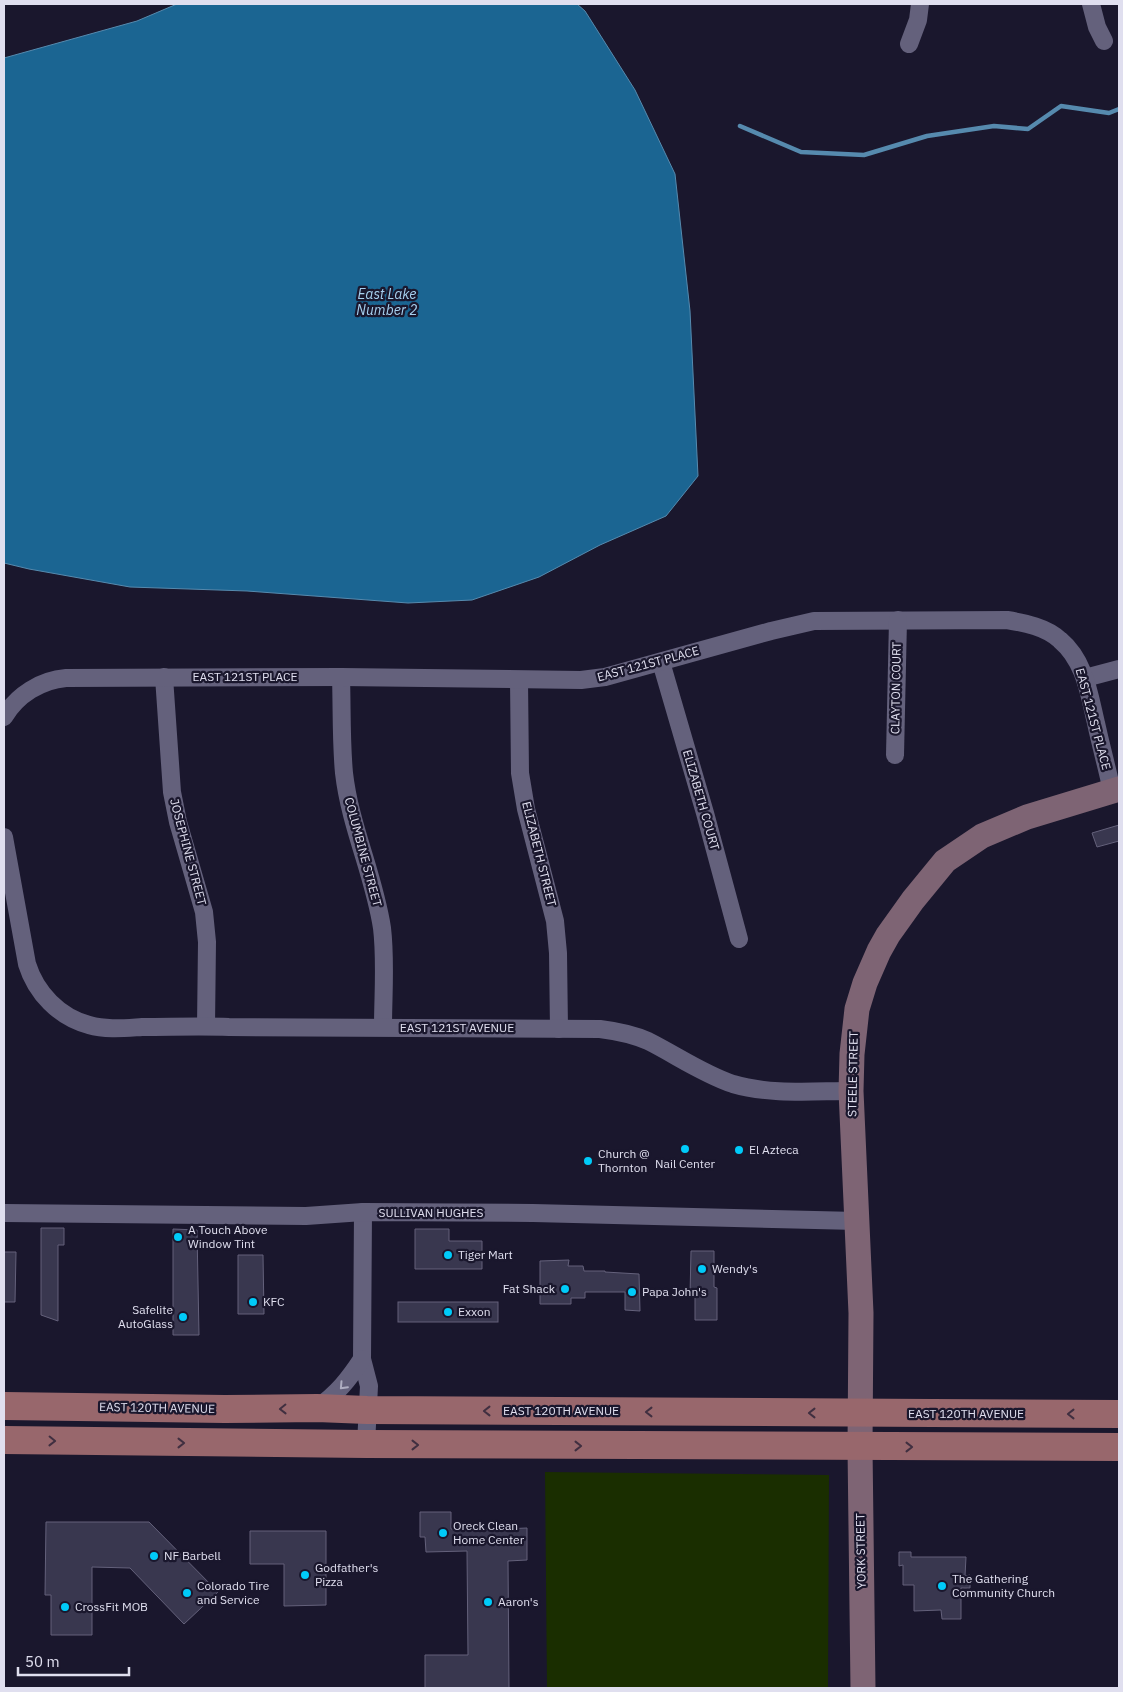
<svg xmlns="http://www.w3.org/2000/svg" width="1123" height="1692" font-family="'IBM Plex Sans',sans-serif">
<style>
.green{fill:#1a2e00}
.water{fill:#1b6592;stroke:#568aae}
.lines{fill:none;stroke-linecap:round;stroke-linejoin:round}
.stream{stroke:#568aae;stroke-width:4.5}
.building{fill:#39374f;stroke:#64617b}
.street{stroke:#64617c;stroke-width:18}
.secondary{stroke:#7e6474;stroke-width:25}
.primary{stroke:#98676c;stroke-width:28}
.oneway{stroke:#aeadc1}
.oneway2{stroke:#402f40}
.poi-dot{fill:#00cbf9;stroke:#1a172d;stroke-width:2}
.labels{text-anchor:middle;stroke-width:4.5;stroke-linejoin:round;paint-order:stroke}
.street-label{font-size:12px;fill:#e0dfef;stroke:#1a172d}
.poi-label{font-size:12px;fill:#e0dfef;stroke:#1a172d;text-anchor:start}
.water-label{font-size:14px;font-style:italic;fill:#a6d0ef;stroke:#1a172d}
</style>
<rect width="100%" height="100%" fill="#1a172d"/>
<polygon class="green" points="545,1472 829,1475 828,1688 547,1688"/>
<polygon class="water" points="177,4 577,4 585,11 635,90 675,174 690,311 698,476 666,516 600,545 539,577 472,600 408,603 247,591 130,587 29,569 4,563 4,58 137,21"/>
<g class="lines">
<polyline class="stream" points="740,126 801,152 864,155 927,136 994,126 1028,129 1061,106 1109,113 1119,109"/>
</g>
<g class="building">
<polygon points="1119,825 1119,841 1097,847 1092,833"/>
<polygon points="41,1228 64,1228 64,1245 58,1245 58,1321 41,1315"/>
<polygon points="173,1229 197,1230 199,1335 173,1335"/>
<polygon points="415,1229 449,1229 449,1241 482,1241 482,1269 415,1269"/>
<polygon points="691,1251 714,1251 714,1287 717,1288 717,1320 695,1320 695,1296 690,1296"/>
<polygon points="4,1252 16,1252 15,1302 4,1302"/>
<polygon points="238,1255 263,1255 264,1314 238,1314"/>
<polygon points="569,1260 568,1266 583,1266 584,1271 605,1271 605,1272 639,1274 640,1311 625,1310 625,1292 585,1292 585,1298 571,1298 571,1304 540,1304 540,1261"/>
<rect x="398" y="1302" width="100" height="20"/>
<polygon points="420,1512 451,1512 451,1529 480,1530 527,1528 527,1560 508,1561 509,1688 425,1688 425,1655 468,1655 467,1551 426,1552 425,1537 420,1537"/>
<polygon points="46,1522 149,1522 218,1592 184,1624 130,1568 92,1567 92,1635 51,1635 51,1595 45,1595"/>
<polygon points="250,1531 326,1531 326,1605 284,1606 284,1564 250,1564"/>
<polygon points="899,1552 911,1552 911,1557 966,1557 965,1576 970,1575 970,1588 961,1588 961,1619 942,1619 941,1610 914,1611 914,1585 903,1585 903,1565 899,1566"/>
</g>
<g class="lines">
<g class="street">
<polyline points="1091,4 1097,27 1104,41"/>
<polyline points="909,44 918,20 920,4"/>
<polyline points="661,662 705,813 739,939"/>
<polyline points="164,677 172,792 178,822 204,912 207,942 206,1026"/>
<path d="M341,677C342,709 341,741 344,773C350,826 374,875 382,928C386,961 383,995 383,1027"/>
<polyline points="1085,678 1119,669"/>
<polyline points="519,680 520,773 526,809 555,921 558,953 559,1029"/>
<path d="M4,717C17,695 41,680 66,678L341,677L581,680L605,677L771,631L814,621L1007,620C1025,623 1046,627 1060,640C1085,661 1089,694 1096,723C1101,746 1107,768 1112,791"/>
<polyline points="895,755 898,620"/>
<path d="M4,837L27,964C36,993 59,1017 89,1025C106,1030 125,1028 142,1027C171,1027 200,1026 229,1027C352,1027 476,1028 600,1029C616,1031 632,1034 648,1041C676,1055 703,1074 733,1084C770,1095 813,1091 851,1091"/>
<polyline points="363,1212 362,1359 369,1386 366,1444"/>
<polyline points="4,1213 306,1216 363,1212 533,1213 857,1221"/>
<path d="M317,1408C337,1394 349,1379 362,1359"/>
</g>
<polyline class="secondary" points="863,1688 860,1447 861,1313 851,1091 852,1054 857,1009 865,983 879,951 888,935 913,900 945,861 982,836 1027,817 1119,789"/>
<g class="primary">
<polyline points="4,1406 225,1409 317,1408 367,1410 1119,1414"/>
<polyline points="4,1440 366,1444 1119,1447"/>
</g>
</g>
<defs><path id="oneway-chevron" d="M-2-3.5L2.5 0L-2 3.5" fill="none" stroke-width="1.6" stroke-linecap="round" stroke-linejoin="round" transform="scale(1.25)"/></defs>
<use class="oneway" href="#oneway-chevron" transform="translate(343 1386) rotate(133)"/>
<g class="oneway2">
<use href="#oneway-chevron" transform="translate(283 1409) rotate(179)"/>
<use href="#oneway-chevron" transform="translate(487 1411) rotate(-180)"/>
<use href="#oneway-chevron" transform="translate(649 1412) rotate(-180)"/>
<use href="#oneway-chevron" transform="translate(812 1413) rotate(-180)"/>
<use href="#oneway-chevron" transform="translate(1071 1414) rotate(-180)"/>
<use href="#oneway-chevron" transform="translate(52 1441) rotate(1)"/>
<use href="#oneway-chevron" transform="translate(181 1443)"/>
<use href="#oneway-chevron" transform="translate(415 1445)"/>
<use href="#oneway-chevron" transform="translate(578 1446)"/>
<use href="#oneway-chevron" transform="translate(909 1447)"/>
</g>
<g class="poi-dot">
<circle cx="685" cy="1149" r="5"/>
<circle cx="739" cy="1150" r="5"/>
<circle cx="588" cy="1161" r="5"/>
<circle cx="178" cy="1237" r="5"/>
<circle cx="448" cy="1255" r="5"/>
<circle cx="702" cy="1269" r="5"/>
<circle cx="565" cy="1289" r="5"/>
<circle cx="632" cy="1292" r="5"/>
<circle cx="253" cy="1302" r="5"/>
<circle cx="448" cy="1312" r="5"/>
<circle cx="183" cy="1317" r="5"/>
<circle cx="443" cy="1533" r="5"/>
<circle cx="154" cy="1556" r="5"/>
<circle cx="305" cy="1575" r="5"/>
<circle cx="942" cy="1586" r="5"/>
<circle cx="187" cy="1593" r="5"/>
<circle cx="488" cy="1602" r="5"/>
<circle cx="65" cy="1607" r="5"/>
</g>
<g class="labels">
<g class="street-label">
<text transform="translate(648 664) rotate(-15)" y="4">EAST 121ST PLACE</text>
<text x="245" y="681">EAST 121ST PLACE</text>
<text transform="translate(896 688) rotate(-89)" y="4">CLAYTON COURT</text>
<text transform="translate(1093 719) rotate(75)" y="4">EAST 121ST PLACE</text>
<text transform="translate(701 800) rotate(74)" y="4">ELIZABETH COURT</text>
<text transform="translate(188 852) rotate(75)" y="4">JOSEPHINE STREET</text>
<text transform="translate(363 852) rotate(75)" y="4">COLUMBINE STREET</text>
<text transform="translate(539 854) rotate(76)" y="4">ELIZABETH STREET</text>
<text x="457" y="1032">EAST 121ST AVENUE</text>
<text transform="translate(853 1074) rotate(-89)" y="4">STEELE STREET</text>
<text x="431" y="1217">SULLIVAN HUGHES</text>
<text transform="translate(157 1408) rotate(1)" y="4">EAST 120TH AVENUE</text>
<text x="561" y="1415">EAST 120TH AVENUE</text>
<text x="966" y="1418">EAST 120TH AVENUE</text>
<text transform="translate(861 1551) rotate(-91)" y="4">YORK STREET</text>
</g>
<g class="poi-label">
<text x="749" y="1154">El Azteca</text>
<text x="598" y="1158">Church @<tspan x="598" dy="14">Thornton</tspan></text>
<text x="685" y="1168" text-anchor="middle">Nail Center</text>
<text x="188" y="1234">A Touch Above<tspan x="188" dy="14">Window Tint</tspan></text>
<text x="458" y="1259">Tiger Mart</text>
<text x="712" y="1273">Wendy's</text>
<text x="555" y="1293" text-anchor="end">Fat Shack</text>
<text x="642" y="1296">Papa John's</text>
<text x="263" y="1306">KFC</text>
<text x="173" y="1314" text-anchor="end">Safelite<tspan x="173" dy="14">AutoGlass</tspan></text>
<text x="458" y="1316">Exxon</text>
<text x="453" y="1530">Oreck Clean<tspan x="453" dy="14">Home Center</tspan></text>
<text x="164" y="1560">NF Barbell</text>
<text x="315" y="1572">Godfather's<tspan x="315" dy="14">Pizza</tspan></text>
<text x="952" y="1583">The Gathering<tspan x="952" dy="14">Community Church</tspan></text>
<text x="197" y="1590">Colorado Tire<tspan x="197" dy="14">and Service</tspan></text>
<text x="498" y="1606">Aaron's</text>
<text x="75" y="1611">CrossFit MOB</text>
</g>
<g class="water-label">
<text x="387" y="299">East Lake<tspan x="387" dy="16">Number 2</tspan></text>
</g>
</g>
<rect width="1123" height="1692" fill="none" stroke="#e0dfef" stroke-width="10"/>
<path d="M18 1667v8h111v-8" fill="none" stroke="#e0dfef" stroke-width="2.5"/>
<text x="25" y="1667" font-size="15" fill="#e0dfef" stroke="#1a172d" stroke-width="4" paint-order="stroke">50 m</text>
</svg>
